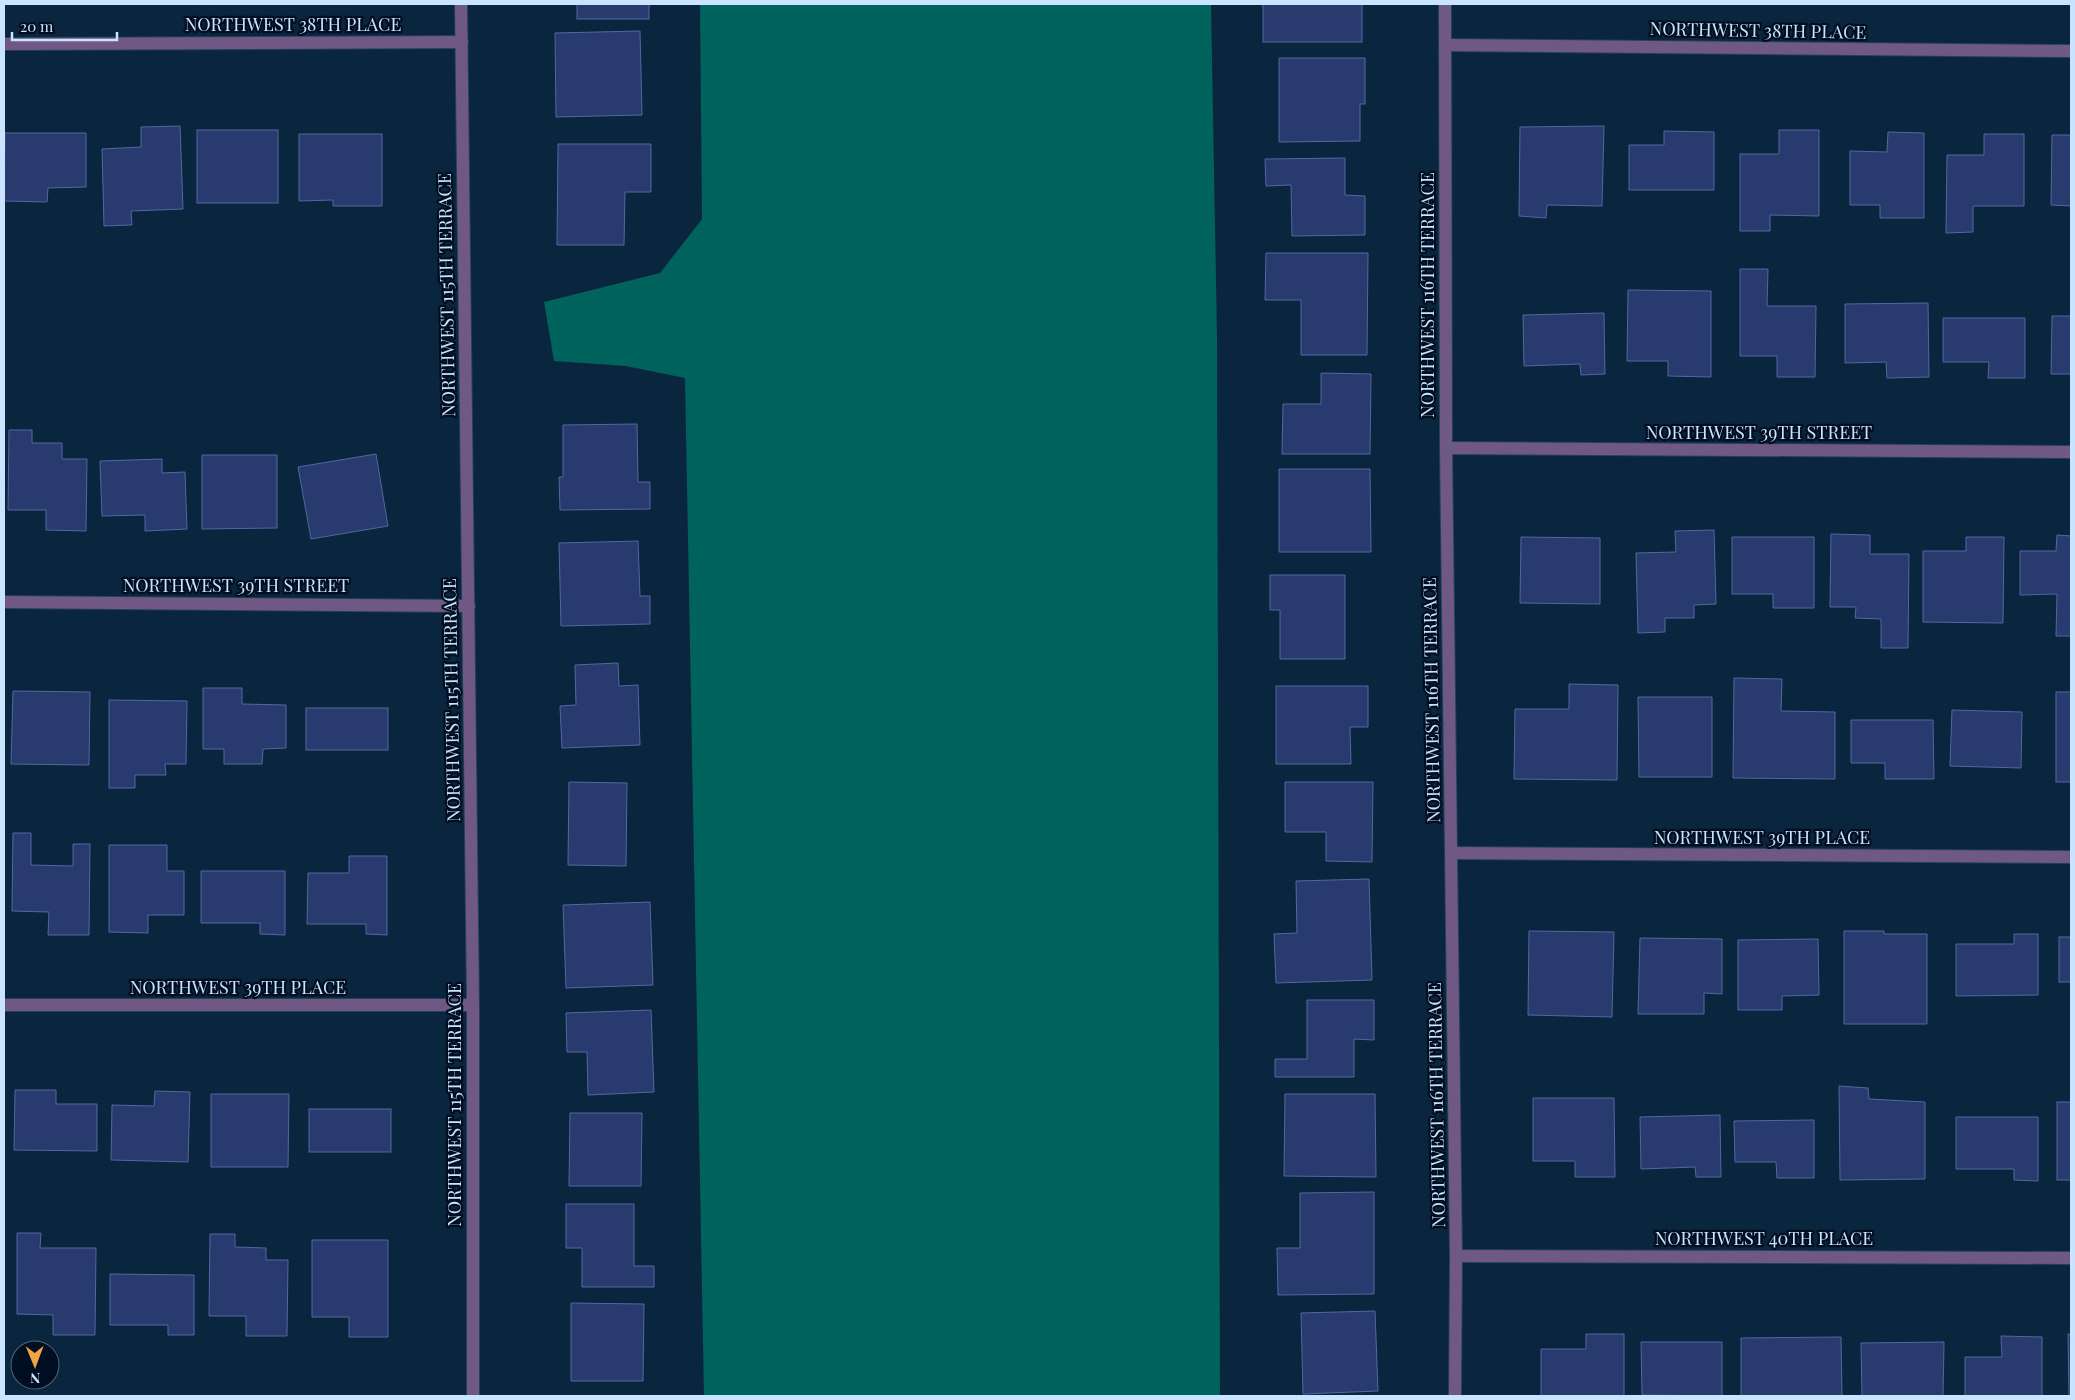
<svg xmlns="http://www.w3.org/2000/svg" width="2075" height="1400" font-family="'Playfair Display',serif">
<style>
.water{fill:#00625d}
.building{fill:#293a6f;stroke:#5267a1}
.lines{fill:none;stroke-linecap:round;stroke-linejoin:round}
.minor-casing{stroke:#254159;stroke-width:14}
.tertiary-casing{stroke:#254159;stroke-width:14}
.minor{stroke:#6f5984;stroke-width:12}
.tertiary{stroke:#6f5984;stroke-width:12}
.labels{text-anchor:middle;stroke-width:4.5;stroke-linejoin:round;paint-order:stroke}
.street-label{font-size:18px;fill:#c8e4ff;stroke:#000e21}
</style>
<rect width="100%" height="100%" fill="#0a263e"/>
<polygon class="water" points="700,4 1211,4 1217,337 1220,1396 704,1396 685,378 626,366 554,361 544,302 660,273 702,219"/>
<g class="building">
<rect x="577" y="4" width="72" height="15"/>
<rect x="1263" y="4" width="99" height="38"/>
<polygon points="640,31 642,115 556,117 555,33"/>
<polygon points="1279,58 1365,58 1365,104 1360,104 1360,141 1279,142"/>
<polygon points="180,126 183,209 131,211 132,225 104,226 102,149 141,147 141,127"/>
<polygon points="1604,126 1602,206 1547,205 1546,218 1519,216 1520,127"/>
<rect x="197" y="130" width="81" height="73"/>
<polygon points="1779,130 1819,130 1819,216 1770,215 1770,231 1740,231 1740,154 1779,154"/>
<polygon points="1664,131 1714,132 1714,190 1629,190 1629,145 1664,145"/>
<polygon points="1888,132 1924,133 1924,218 1880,218 1880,205 1850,205 1850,151 1887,152"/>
<polygon points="5,133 86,133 86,187 48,188 47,202 4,201"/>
<polygon points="299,134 382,134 382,206 333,206 333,200 299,201"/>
<polygon points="1984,134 2024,134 2024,206 1973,206 1973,232 1946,233 1947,155 1984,155"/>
<polygon points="2052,135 2071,135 2071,206 2051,205"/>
<polygon points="558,144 651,144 651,192 625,192 624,245 557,245"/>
<polygon points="1345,158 1345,195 1365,196 1365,235 1292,236 1291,185 1266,186 1265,159"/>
<polygon points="1266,253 1368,253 1367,355 1301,355 1301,300 1265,300"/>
<polygon points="1740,269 1768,269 1767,306 1816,306 1815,377 1777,377 1777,356 1740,356"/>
<polygon points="1628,290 1711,291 1711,377 1668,376 1668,361 1627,361"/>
<polygon points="1928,303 1929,377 1887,378 1886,362 1845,363 1845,304"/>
<polygon points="1604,313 1605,374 1581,375 1580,364 1524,366 1523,315"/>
<polygon points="2052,316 2071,316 2071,374 2051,374"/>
<polygon points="1943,318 2025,318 2025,378 1988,378 1989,362 1943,362"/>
<polygon points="1321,373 1371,374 1370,454 1282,454 1283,404 1321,404"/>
<polygon points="637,424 638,482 650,482 650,509 560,510 559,477 563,477 563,425"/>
<polygon points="9,430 32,430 32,443 62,443 62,459 87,459 86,531 46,530 46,510 8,510"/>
<polygon points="376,454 388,526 311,539 298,467"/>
<polygon points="202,455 277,455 277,528 202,529"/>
<polygon points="162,459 162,473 185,472 187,529 145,531 145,515 102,516 100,461"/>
<polygon points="1279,469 1370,469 1371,552 1279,552"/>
<polygon points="1714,530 1716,604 1694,605 1694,618 1665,618 1665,632 1638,633 1636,553 1676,552 1675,531"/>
<polygon points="1831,534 1870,535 1870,554 1909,554 1908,648 1881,648 1881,619 1855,618 1856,607 1830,607"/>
<polygon points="2057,535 2071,536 2071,636 2056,636 2057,594 2020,595 2020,551 2056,551"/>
<polygon points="1521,537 1600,538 1600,604 1520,603"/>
<polygon points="1732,537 1814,537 1814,608 1773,608 1773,594 1732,594"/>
<polygon points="1966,537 2004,537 2003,623 1923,622 1923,551 1966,551"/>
<polygon points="638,541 640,596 650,596 650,624 561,626 559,543"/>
<polygon points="1270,575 1345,575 1345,659 1280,659 1280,610 1270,610"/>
<polygon points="618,663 619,686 638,685 640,745 562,748 560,706 576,705 575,665"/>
<polygon points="1734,678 1782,679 1781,711 1835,712 1835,779 1733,778"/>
<polygon points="1569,684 1618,685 1617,780 1514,779 1515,709 1569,709"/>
<polygon points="1276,686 1368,686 1368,727 1350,727 1351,764 1276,764"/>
<polygon points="203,688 242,688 242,704 286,705 286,748 263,749 262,764 224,764 224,749 203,749"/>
<polygon points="13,691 90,692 89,765 11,764"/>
<rect x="2056" y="692" width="15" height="90"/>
<polygon points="1638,697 1712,697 1712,777 1639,777"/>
<polygon points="109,700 187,701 186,764 165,764 166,775 135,775 135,788 109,788"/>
<rect x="306" y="708" width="82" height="42"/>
<polygon points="1952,710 2022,712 2021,768 1950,766"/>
<polygon points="1851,720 1933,720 1934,779 1885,779 1885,763 1851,763"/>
<polygon points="569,782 627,783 626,866 568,865"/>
<polygon points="1285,782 1373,782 1372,862 1326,861 1326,832 1285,832"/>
<polygon points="13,833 31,833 31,865 73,866 73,844 90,844 89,935 48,935 49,912 12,911"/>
<polygon points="109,845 167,845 167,871 184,871 184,915 148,915 148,933 109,932"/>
<polygon points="349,856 387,856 387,935 366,934 366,924 307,924 308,873 349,873"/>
<polygon points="201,871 285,871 285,935 260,934 260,923 201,923"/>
<polygon points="1369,879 1372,980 1276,983 1274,934 1297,933 1296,881"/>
<polygon points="650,902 653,985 566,988 563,905"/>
<polygon points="1529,931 1614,932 1612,1017 1528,1015"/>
<polygon points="1844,931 1884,931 1884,934 1927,934 1927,1024 1844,1024"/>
<polygon points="2014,934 2038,934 2038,995 1956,996 1956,944 2014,944"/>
<rect x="2059" y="937" width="12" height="45"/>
<polygon points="1640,938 1722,939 1722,994 1704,993 1704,1014 1638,1014"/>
<polygon points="1818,939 1819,995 1782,996 1782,1010 1738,1010 1738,940"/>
<polygon points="1307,1000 1374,1000 1374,1040 1354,1039 1354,1077 1275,1077 1275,1059 1307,1059"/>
<polygon points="651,1010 654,1092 588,1095 587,1052 567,1052 566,1013"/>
<polygon points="1839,1086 1868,1088 1869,1099 1925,1102 1925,1179 1840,1180"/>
<polygon points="15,1090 56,1090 56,1104 97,1104 97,1151 14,1150"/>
<polygon points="155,1091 190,1092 188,1162 111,1160 112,1105 154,1106"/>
<polygon points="211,1094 289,1094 288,1167 211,1167"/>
<polygon points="1285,1094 1375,1094 1376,1177 1284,1176"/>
<polygon points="1533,1098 1614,1098 1615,1177 1575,1177 1575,1161 1533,1161"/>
<rect x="2057" y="1102" width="14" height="78"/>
<rect x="309" y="1109" width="82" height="43"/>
<polygon points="570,1113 642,1113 641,1186 569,1186"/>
<polygon points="1720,1115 1721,1177 1696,1177 1695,1167 1641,1169 1640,1117"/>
<polygon points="1956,1117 2038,1117 2038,1181 2014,1180 2014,1169 1956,1169"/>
<polygon points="1814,1120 1814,1178 1777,1178 1776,1162 1735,1162 1734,1121"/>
<polygon points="1374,1192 1374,1294 1278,1295 1277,1248 1300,1248 1300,1193"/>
<polygon points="566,1204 634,1204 634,1266 654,1266 654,1287 582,1287 582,1248 566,1248"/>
<polygon points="17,1233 41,1233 40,1248 96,1248 95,1335 53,1335 53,1315 17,1314"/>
<polygon points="210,1234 235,1234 235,1247 266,1248 266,1260 288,1260 287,1336 246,1336 246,1316 209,1316"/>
<polygon points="312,1240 388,1240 388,1337 349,1337 349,1317 312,1317"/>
<polygon points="110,1274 194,1275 194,1335 168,1335 168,1325 110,1325"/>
<polygon points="571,1303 644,1304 643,1381 571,1381"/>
<polygon points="1375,1311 1378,1391 1303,1394 1301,1313"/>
<polygon points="1586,1334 1624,1334 1624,1396 1541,1396 1541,1349 1586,1349"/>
<polygon points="2068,1334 2071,1334 2071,1396 2069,1396"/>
<polygon points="2001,1336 2042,1337 2042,1396 1965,1396 1965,1357 2002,1357"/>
<polygon points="1841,1337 1842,1396 1741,1396 1741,1338"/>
<polygon points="1641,1342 1722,1342 1722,1396 1642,1395"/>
<polygon points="1944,1342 1943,1396 1862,1396 1861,1343"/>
</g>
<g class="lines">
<defs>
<g id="minor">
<polyline points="1445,4 1446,448 1456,1256 1455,1396"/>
<polyline points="4,44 462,42"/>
<polyline points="1445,45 2071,51"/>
<polyline points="1446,448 2071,452"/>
<polyline points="4,602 469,606"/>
<polyline points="1452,853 2071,857"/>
<polyline points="4,1005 473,1005"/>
<polyline points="1456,1256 2071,1258"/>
</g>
<polyline id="tertiary" points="461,4 473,1005 473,1396"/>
</defs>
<use href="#minor" class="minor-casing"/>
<use href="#tertiary" class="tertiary-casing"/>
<use href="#minor" class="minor"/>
<use href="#tertiary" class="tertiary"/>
</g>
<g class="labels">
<g class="street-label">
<text x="293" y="31">NORTHWEST 38TH PLACE</text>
<text transform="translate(1758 31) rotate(1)" y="6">NORTHWEST 38TH PLACE</text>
<text transform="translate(447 295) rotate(-91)" y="6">NORTHWEST 115TH TERRACE</text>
<text transform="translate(1428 295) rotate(-90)" y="6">NORTHWEST 116TH TERRACE</text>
<text x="1759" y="439">NORTHWEST 39TH STREET</text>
<text x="236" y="592">NORTHWEST 39TH STREET</text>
<text transform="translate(452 700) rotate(-91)" y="6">NORTHWEST 115TH TERRACE</text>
<text transform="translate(1432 700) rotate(-91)" y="6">NORTHWEST 116TH TERRACE</text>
<text x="1762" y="844">NORTHWEST 39TH PLACE</text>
<text x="238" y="994">NORTHWEST 39TH PLACE</text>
<text transform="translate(455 1105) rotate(-90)" y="6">NORTHWEST 115TH TERRACE</text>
<text transform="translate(1437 1105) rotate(-91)" y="6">NORTHWEST 116TH TERRACE</text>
<text x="1764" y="1245">NORTHWEST 40TH PLACE</text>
</g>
</g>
<rect width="2075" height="1400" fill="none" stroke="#c8e4ff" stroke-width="10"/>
<g transform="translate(35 1365) rotate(179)"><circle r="24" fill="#000e21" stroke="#50647a"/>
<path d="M0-4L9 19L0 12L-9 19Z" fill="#f3a443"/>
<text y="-8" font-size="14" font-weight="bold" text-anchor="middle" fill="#c8e4ff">N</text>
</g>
<path d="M12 32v8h105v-8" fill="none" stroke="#c8e4ff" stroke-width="2.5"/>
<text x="20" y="32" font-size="15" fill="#c8e4ff" stroke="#000e21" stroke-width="4" paint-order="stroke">20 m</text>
</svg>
